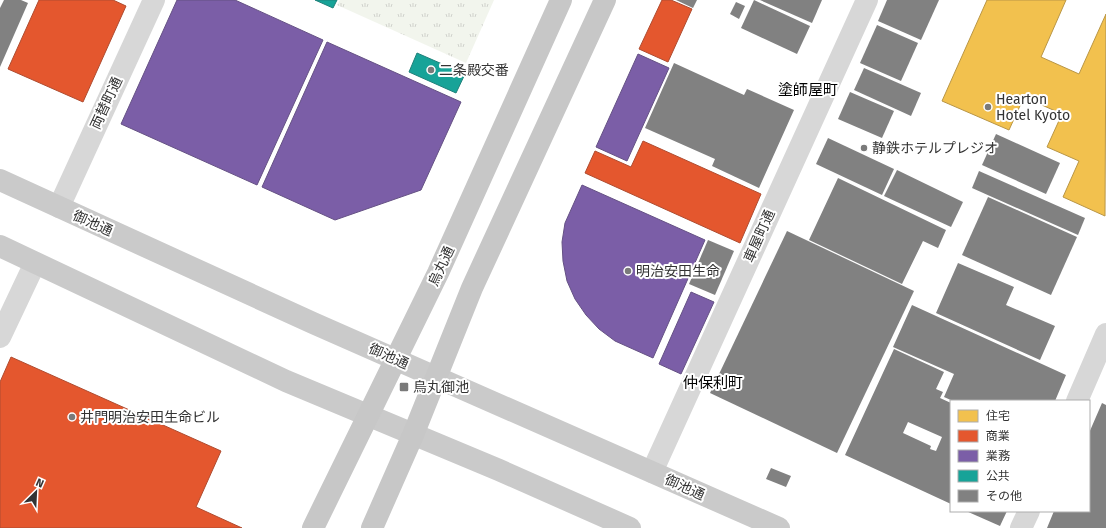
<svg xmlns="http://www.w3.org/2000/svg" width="1106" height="528" font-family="'Fira Sans','Noto Sans JP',sans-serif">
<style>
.grass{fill:url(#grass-tufts)}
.homes{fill:#f2c14e;stroke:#b99646}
.shops{fill:#e4572e;stroke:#af4c30}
.offices{fill:#7b5ea7;stroke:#655184}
.public{fill:#17a398;stroke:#1f817a}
.building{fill:#818181;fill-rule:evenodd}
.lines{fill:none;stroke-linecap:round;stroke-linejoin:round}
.minor{stroke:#d7d7d7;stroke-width:22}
.primary{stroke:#cacaca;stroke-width:22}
.trunk{stroke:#c7c7c7;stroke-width:22}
.poi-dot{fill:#7a7a7a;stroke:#fff;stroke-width:1.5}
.labels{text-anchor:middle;stroke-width:4;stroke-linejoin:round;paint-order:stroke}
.poi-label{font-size:14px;fill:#333;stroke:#fff;text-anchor:start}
.street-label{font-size:14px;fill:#333;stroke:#fff}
.neighbourhood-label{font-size:15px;fill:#000;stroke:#fff}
</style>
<defs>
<pattern id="grass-tufts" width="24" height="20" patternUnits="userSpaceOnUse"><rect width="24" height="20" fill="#f2f5ed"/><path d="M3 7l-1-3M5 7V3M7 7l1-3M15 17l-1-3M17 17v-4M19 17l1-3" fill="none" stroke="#d0d2cc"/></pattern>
</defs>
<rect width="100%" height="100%" fill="#fff"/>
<polygon class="grass" points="340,0 494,0 466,63 337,5"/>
<polygon class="homes" points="987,0 1066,0 1041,57 1079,74 1106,14 1105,216 1063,197 1079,161 1047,147 1062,114 1024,97 1009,130 942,101"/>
<g class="shops">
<polygon points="39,0 113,0 126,6 83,102 8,69"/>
<polygon points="662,0 671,0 692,9 668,62 639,49"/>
<polygon points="643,141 761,194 740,243 585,173 595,151 631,167"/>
<polygon points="11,357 221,451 196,507 242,528 0,528 0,382"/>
</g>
<g class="offices">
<polygon points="177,0 235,0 323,40 257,185 121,124"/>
<polygon points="327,42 461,102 421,190 335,220 262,187"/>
<polygon points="638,54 669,68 627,161 596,147"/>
<polygon points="582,185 705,240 653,358 615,341 599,329 586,315 575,299 567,281 563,261 562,242 565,223"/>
<polygon points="691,292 714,302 681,374 659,364"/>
</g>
<g class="public">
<polygon points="315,0 337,0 333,8"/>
<polygon points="417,53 465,74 456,93 409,72"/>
</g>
<g class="building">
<polygon points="4,0 21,0 28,3 0,67 0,8"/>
<polygon points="676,0 697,0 693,8"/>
<polygon points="754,0 810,26 797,54 741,28"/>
<polygon points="760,0 822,0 812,23"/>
<polygon points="887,0 939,0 921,40 878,21"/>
<polygon points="736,2 745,6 739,19 730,14"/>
<polygon points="877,25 918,43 901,81 860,63"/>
<polygon points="674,63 744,95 747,89 794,110 759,188 712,166 715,159 645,128"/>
<polygon points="864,68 921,93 911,116 854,90"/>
<polygon points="850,92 894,111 882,138 838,119"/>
<polygon points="996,134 1060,163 1046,194 982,165"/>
<polygon points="828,138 894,169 882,195 816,164"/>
<polygon points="897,170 963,202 951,227 884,196"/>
<polygon points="979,171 1085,218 1078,235 972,188"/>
<polygon points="838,178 946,230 938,248 923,241 902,284 809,240"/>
<polygon points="988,197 1077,237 1051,295 962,255"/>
<polygon points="787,231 914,291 837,453 710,393"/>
<polygon points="708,240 734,251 715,295 689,284"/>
<polygon points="958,263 1014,287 1006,305 1055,326 1040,360 936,313"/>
<polygon points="912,305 1066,375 1055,401 953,401 944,397 954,374 893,347"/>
<path d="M894,349L944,372L936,389L943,392L940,398L951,403V504L845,455ZM908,422L942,437L936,451L930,449L931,446L903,433Z"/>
<polygon points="1102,403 1106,405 1106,528 1047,528 1054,511 1089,511 1089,433"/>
<polygon points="771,468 791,476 786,487 766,479"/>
<polygon points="966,511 1007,511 1000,526"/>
</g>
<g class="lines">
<g class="minor">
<polyline points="59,207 154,0"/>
<polyline points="0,337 35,263"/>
<polyline points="1077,401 1106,334"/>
<polyline points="652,472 867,0"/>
<polyline points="1021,528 1029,511"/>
</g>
<g class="primary">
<polyline points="0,180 313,323 779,528"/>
<polyline points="0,246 286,381 499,470 630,528"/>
</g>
<g class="trunk">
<polyline points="313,528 438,273 561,0"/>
<polyline points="372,528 413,435 472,288 605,0"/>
</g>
</g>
<g class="poi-dot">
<circle cx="431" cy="70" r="4"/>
<circle cx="988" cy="107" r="4"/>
<circle cx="864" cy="148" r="4"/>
<circle cx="628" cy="271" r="4"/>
<rect x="399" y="382" width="10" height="10" rx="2"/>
<circle cx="72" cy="417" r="4"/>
</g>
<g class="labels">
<g class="poi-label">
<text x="439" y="75">二条殿交番</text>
<text x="996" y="104">Hearton<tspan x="996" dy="16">Hotel Kyoto</tspan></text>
<text x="872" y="153">静鉄ホテルプレジオ</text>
<text x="636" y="276">明治安田生命</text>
<text x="413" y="392">烏丸御池</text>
<text x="80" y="422">井門明治安田生命ビル</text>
</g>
<g class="street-label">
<text transform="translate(106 103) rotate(-65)" y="5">両替町通</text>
<text transform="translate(93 223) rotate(24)" y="5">御池通</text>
<text transform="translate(759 236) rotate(-66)" y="5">車屋町通</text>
<text transform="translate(441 266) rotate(-65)" y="5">烏丸通</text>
<text transform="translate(389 356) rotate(24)" y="5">御池通</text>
<text transform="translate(685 487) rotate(24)" y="5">御池通</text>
</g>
<g class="neighbourhood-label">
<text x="808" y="95">塗師屋町</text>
<text x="713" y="388">仲保利町</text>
</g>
</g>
<rect x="950" y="400" width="140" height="112" fill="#ffffff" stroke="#adadad"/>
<rect x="958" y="410" width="20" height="12" fill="#f2c14e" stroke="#adadad"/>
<text x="986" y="420" font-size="12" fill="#333333">住宅</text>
<rect x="958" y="430" width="20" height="12" fill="#e4572e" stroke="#adadad"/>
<text x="986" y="440" font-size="12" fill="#333333">商業</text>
<rect x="958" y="450" width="20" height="12" fill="#7b5ea7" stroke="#adadad"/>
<text x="986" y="460" font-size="12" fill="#333333">業務</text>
<rect x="958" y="470" width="20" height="12" fill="#17a398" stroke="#adadad"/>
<text x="986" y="480" font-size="12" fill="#333333">公共</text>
<rect x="958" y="490" width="20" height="12" fill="#818181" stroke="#adadad"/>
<text x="986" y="500" font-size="12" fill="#333333">その他</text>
<g transform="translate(36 492) rotate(24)" stroke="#ffffff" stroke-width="3" paint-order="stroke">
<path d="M0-3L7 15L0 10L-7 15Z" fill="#333333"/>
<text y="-6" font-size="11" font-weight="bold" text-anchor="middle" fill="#333333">N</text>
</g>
</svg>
